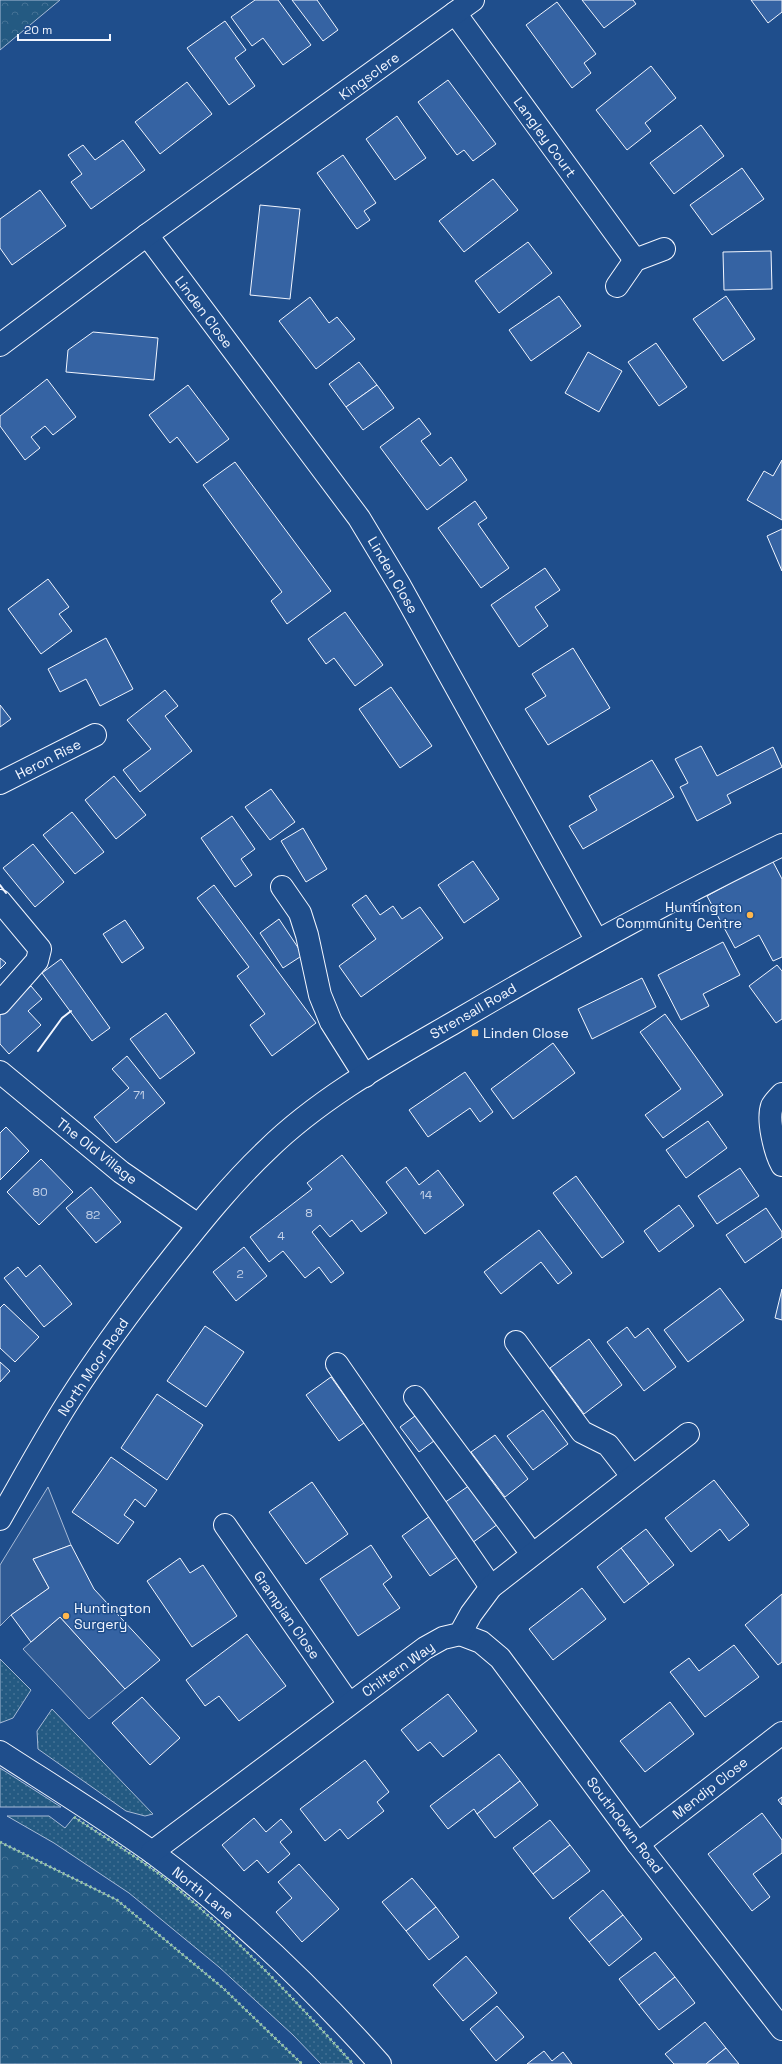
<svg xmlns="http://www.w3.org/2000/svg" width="782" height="2064" font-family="'Space Grotesk',sans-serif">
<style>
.grass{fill:url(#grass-dots);stroke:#a8bbd7}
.forest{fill:url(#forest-crowns);stroke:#a8bbd7}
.parking{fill:#305b95;stroke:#a8bbd7}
.building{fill:#3563a3;stroke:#f2f6ff}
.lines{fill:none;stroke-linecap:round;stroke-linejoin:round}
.minor-casing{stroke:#f2f6ff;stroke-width:24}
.minor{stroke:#1f4e8c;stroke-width:22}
.hedge{stroke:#97c8a6;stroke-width:3;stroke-dasharray:2 3;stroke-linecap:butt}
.wall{stroke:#f2f6ff;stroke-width:2}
.poi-dot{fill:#ffb74d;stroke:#1f4e8c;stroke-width:1.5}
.labels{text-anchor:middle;stroke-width:3;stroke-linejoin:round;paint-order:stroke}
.number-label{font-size:12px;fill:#c3d1e8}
.street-label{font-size:14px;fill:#f2f6ff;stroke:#1f4e8c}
.poi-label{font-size:14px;fill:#f2f6ff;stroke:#1f4e8c;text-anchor:start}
</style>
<defs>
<pattern id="grass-dots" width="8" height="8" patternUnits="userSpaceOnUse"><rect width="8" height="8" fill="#245a82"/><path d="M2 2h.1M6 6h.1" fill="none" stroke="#447295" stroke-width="1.8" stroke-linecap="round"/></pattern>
<pattern id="forest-crowns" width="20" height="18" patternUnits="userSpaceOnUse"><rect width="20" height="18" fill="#245a82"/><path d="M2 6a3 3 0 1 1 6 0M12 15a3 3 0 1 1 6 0" fill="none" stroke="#447295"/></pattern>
</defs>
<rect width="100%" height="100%" fill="#1f4e8c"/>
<g class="grass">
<polygon points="0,1659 31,1690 13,1718 0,1723"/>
<polygon points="52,1709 153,1814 145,1816 126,1811 38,1749 37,1731"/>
<polygon points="0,1768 61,1807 0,1807"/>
<path d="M7,1816H49L65,1828L74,1817C107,1839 141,1859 172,1884C237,1938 296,2001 353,2064H321L293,2035L219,1967L129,1893L54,1843Z"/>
</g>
<g class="forest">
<polygon points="0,0 60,0 0,50"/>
<polygon points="0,1842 117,1900 223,1988 302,2064 0,2064"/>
</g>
<g class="parking">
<polygon points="48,1487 71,1545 33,1559 49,1588 11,1615 0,1626 0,1565"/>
<polygon points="60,1617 125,1689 89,1719 23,1649"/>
</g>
<g class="building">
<polygon points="255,0 278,0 311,45 283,65 263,38 252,46 231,17"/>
<polygon points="292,0 317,0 338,30 323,41"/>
<polygon points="582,0 633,0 636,4 604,28"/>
<polygon points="751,0 782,0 782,12 768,23"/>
<polygon points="557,2 596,54 584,63 591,73 572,88 526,25"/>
<polygon points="225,21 246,50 235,58 255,86 229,105 187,48"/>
<polygon points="651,66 676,98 645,123 651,131 627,150 596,110"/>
<polygon points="448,80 496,144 473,161 464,150 457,155 418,102"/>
<polygon points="187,82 212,114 160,154 135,122"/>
<polygon points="397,116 426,158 395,180 366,139"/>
<polygon points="701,125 724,156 674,194 650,163"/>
<polygon points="123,140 145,170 91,209 71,182 82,174 68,155 83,145 95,160"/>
<polygon points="343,155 376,203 364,211 370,220 357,229 317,173"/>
<polygon points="742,168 764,199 712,235 690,205"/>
<polygon points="493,179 518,210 464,252 439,221"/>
<polygon points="40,190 66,226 12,265 0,248 0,219"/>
<polygon points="260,205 300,209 290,299 250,295"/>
<polygon points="528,242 552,273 499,313 475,281"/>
<polygon points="771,251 772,289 724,290 723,252"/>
<polygon points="559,296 581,326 531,361 509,330"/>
<polygon points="726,296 755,339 723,361 693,319"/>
<polygon points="310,297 329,323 337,317 355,339 316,369 279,321"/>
<polygon points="93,332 158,338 154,380 66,372 68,350"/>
<polygon points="656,343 687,387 659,406 628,362"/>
<polygon points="588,352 622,371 599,412 565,393"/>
<polygon points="359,362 377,385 346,407 329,384"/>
<polygon points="47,379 76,417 53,435 45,426 31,437 40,448 25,460 0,426 0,416"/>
<polygon points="188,385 229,439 197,463 177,437 170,443 149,415"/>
<polygon points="377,385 394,408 363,430 346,407"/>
<polygon points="419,418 431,434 421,441 440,466 451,457 467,480 427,510 380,447"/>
<polygon points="782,460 782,520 747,500 764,471 773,476"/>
<polygon points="235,462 331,591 287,624 271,601 282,592 203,485"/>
<polygon points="475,501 487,518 478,524 509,568 481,588 438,528"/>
<polygon points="782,529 782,571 767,536"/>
<polygon points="545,568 560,590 535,607 548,626 519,647 491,605"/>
<polygon points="48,579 69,607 59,614 72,631 41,654 8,609"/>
<polygon points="345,612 383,665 355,686 334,658 326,664 308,639"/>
<polygon points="106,638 133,689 100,706 86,679 60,692 48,669"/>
<polygon points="573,648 610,708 548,745 525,709 546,696 532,674"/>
<polygon points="391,687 432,746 400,768 359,709"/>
<polygon points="165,690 178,706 165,716 192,751 140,792 123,770 151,749 127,720"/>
<polygon points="0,705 11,719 0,727"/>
<polygon points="701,746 717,776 773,747 782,767 727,795 731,803 697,821 680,787 688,783 675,759"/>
<polygon points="652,760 674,797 583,849 569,826 597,810 589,796"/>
<polygon points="114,776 146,815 116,839 85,800"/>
<polygon points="271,789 295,822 270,840 245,807"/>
<polygon points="72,812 104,852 75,874 43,835"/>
<polygon points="232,816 255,849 241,859 252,875 235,887 201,838"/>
<polygon points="303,828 327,869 306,882 281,841"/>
<polygon points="33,844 64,882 35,907 3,868"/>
<polygon points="772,860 782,879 782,957 773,961 759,935 735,948 707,896"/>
<polygon points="473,861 499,899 464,923 438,885"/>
<polygon points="214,885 316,1023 272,1056 250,1025 265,1014 237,976 249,967 197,898"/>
<polygon points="366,895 380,915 393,906 402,919 420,907 443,938 361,997 339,966 376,939 352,905"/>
<polygon points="279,919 303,955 283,968 260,933"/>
<polygon points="125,920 144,948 122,963 103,934"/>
<polygon points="723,942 740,975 703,994 709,1006 681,1020 658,975"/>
<polygon points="0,958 6,963 0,969"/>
<polygon points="61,959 110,1028 92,1041 42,973"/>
<polygon points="777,965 782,971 782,1019 776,1023 749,986"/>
<polygon points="642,978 656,1007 592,1039 578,1009"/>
<polygon points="31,986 42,999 28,1011 41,1025 9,1054 0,1044 0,1013"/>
<polygon points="166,1013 195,1053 160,1079 130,1039"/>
<polygon points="665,1014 723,1095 663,1138 645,1115 681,1089 640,1032"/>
<polygon points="553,1043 575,1073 513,1119 491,1089"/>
<polygon points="127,1056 165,1103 116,1143 94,1117 129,1088 112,1069"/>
<polygon points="465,1072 493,1112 480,1122 470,1108 428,1137 409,1110"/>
<polygon points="708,1121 727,1148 686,1178 666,1150"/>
<polygon points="6,1127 29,1151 0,1180 0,1133"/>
<polygon points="342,1155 387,1213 361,1232 352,1220 330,1237 320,1225 312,1232 344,1273 331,1283 319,1267 305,1278 283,1251 269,1262 250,1237 312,1189 307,1183"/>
<polygon points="41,1159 73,1192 39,1225 7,1192"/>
<polygon points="406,1167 419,1185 438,1170 464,1205 425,1234 386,1182"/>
<polygon points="740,1168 759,1196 717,1224 698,1196"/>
<polygon points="576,1176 624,1242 602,1258 553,1193"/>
<polygon points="91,1187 121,1222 96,1243 66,1208"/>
<polygon points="679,1205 694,1226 659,1252 644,1231"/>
<polygon points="766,1208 782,1232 782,1237 745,1263 726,1235"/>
<polygon points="539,1230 572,1273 558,1284 541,1262 501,1294 484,1272"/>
<polygon points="244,1247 267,1276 236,1301 213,1272"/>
<polygon points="40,1265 72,1304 44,1327 4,1278 18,1267 26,1277"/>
<polygon points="720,1288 744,1320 688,1362 664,1330"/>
<polygon points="782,1289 782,1320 775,1318"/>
<polygon points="4,1304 39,1337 15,1362 0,1348 0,1308"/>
<polygon points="205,1326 244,1352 206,1407 167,1381"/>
<polygon points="627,1327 635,1338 648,1328 676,1367 644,1391 607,1342"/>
<polygon points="589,1339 622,1385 584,1414 550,1368"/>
<polygon points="0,1362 10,1371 0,1382"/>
<polygon points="331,1377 364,1423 339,1441 306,1395"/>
<polygon points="157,1394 203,1425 167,1480 121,1448"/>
<polygon points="543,1410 568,1444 533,1470 507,1436"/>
<polygon points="419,1413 438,1438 419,1452 400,1427"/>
<polygon points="495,1435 528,1479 505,1497 471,1452"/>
<polygon points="111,1457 157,1490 145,1507 135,1499 124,1515 134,1522 118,1544 72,1512"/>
<polygon points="714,1480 749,1525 729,1541 720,1529 691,1552 665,1518"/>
<polygon points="312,1482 348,1534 306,1564 269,1512"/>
<polygon points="470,1485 498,1524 472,1543 444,1503"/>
<polygon points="430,1516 459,1556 430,1576 402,1536"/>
<polygon points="646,1529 674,1565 649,1584 621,1548"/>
<polygon points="71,1545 94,1589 160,1660 125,1689 60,1617 31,1642 11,1615 49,1588 33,1559"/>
<polygon points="371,1545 392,1577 383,1584 400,1608 358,1636 320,1579"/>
<polygon points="621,1548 649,1584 624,1603 597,1567"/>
<polygon points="180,1558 190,1573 203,1565 237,1616 192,1647 147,1581"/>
<polygon points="582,1588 606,1619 553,1660 529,1629"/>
<polygon points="782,1594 782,1662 778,1665 745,1625"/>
<polygon points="247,1634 286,1686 239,1721 219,1696 205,1706 186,1680"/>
<polygon points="734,1645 759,1677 705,1717 670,1672 689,1658 699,1671"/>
<polygon points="448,1694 477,1731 443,1757 430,1742 418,1751 401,1730"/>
<polygon points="142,1697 180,1738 150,1765 112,1723"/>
<polygon points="670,1702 694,1734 645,1772 620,1741"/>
<polygon points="499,1754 520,1781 477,1814 474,1809 448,1829 430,1806"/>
<polygon points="365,1760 389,1792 377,1802 384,1811 348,1839 340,1829 325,1841 300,1809"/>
<polygon points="520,1781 538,1805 495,1838 477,1814"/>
<polygon points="782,1797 782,1805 778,1800"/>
<polygon points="762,1813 782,1840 782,1853 753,1874 770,1897 752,1911 708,1854"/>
<polygon points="254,1818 266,1832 281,1819 292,1832 280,1842 290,1854 268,1873 257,1860 244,1871 222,1845"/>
<polygon points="550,1820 570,1845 533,1874 513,1848"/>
<polygon points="570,1845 590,1871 553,1899 533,1874"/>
<polygon points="299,1864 339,1909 302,1942 276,1912 292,1898 278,1882"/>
<polygon points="412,1878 436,1907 406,1931 382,1902"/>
<polygon points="603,1890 623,1915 589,1942 569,1918"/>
<polygon points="436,1907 459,1937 429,1960 406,1931"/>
<polygon points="623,1915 642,1939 609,1966 589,1942"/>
<polygon points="655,1952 675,1977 639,2005 619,1979"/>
<polygon points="466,1956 497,1993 463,2021 433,1985"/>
<polygon points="675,1977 695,2003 659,2030 639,2005"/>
<polygon points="497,2006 524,2037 496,2061 470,2029"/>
<polygon points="705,2022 726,2048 706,2064 674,2064 665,2054"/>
<polygon points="726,2048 739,2064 706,2064"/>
<polygon points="544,2051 552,2061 563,2052 572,2064 527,2064"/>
</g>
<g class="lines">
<defs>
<g id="minor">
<polyline points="455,13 635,260"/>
<polyline points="147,235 359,518 400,586 597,941"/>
<polyline points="617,286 635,260 664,249"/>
<polyline points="0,345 147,235 473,0"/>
<polyline points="0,783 95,735"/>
<polyline points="282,887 300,913 307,935 320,995 331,1022 365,1076"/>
<polyline points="0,901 40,949 37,961 0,1003"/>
<polyline points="0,1072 121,1172 198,1225"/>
<path d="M782,1094C779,1097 774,1102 772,1106C767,1120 775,1152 782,1165"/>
<polyline points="516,1342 582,1432 608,1445 632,1476"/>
<polyline points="337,1364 491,1587"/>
<polyline points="415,1397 532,1554"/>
<path d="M0,1519C23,1479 45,1438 70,1399C100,1352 134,1306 169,1262C200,1223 231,1184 267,1150C321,1097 391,1059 455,1022C562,959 671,899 782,845"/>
<polyline points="225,1525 349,1704"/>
<polyline points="460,1634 481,1642 500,1658 638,1844 782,2029"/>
<path d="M0,1752C51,1785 103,1817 152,1852C236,1914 311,1986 380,2064"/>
<polyline points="638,1844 782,1733"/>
<polyline points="152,1852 425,1648 443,1638 460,1634 471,1614 491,1587 688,1434"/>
</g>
</defs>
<use href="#minor" class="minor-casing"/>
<use href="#minor" class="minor"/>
<g class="hedge">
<path d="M74,1817C107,1839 141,1859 172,1884C237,1938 296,2001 353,2064"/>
<polyline points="0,1842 117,1900 223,1988 302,2064"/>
</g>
<g class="wall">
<polyline points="0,885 6,893"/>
<polyline points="38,1051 62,1018 71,1011"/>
</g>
</g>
<g class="poi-dot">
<circle cx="750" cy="915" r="4"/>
<rect x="471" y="1029" width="8" height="8" rx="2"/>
<circle cx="66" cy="1616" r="4"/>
</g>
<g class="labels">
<g class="number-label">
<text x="139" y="1099">71</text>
<text x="40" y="1196">80</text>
<text x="426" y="1199">14</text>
<text x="309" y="1217">8</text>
<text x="93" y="1219">82</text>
<text x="281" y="1240">4</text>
<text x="240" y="1278">2</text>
</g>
<g class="street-label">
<text transform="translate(369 76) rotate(-36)" y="5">Kingsclere</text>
<text transform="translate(545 137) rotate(54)" y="5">Langley Court</text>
<text transform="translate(204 312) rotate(53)" y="5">Linden Close</text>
<text transform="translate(393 575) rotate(60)" y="5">Linden Close</text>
<text transform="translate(48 759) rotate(-27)" y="5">Heron Rise</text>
<text transform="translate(473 1011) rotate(-30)" y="5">Strensall Road</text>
<text transform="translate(97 1151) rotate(38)" y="5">The Old Village</text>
<text transform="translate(93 1367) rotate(-56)" y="5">North Moor Road</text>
<text transform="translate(287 1615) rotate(55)" y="5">Grampian Close</text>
<text transform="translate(398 1669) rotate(-35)" y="5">Chiltern Way</text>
<text transform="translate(710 1788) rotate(-38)" y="5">Mendip Close</text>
<text transform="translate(625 1825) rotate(53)" y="5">Southdown Road</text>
<text transform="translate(203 1893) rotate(39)" y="5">North Lane</text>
</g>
<g class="poi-label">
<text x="742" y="912" text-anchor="end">Huntington<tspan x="742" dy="16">Community Centre</tspan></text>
<text x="483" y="1038">Linden Close</text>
<text x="74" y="1613">Huntington<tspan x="74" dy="16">Surgery</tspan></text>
</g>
</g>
<path d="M18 34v6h92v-6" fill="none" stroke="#f2f6ff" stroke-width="2"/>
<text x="24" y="34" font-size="12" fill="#f2f6ff" stroke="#1f4e8c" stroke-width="3" paint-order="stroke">20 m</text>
</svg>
